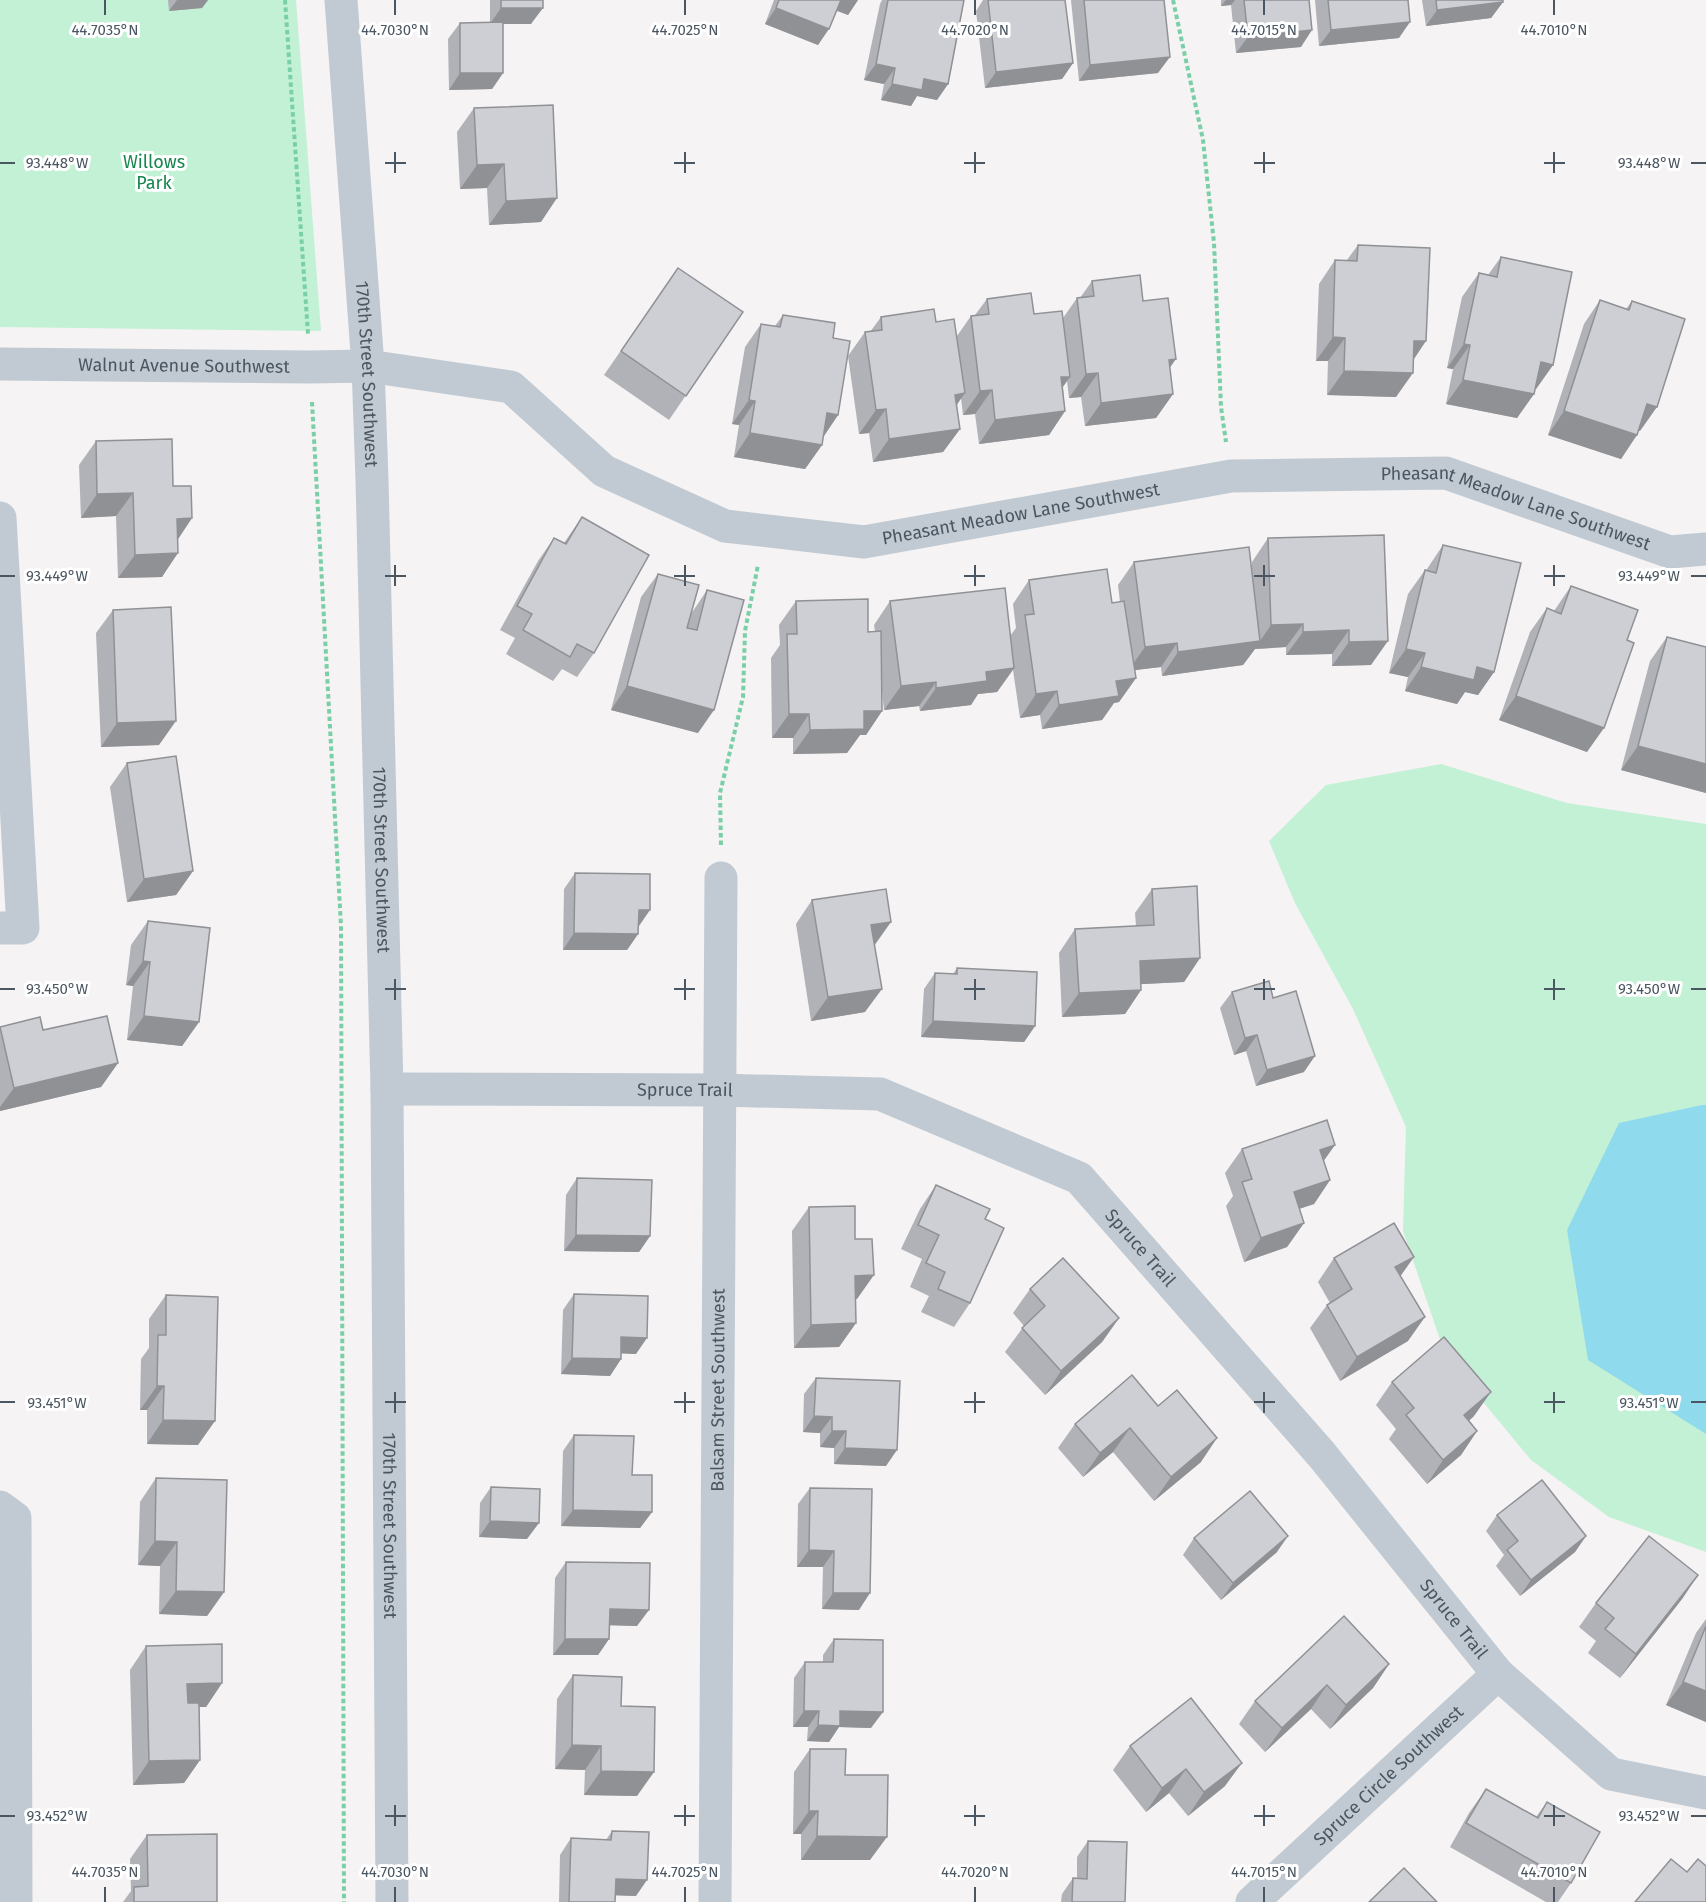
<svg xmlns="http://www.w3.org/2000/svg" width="1706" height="1902" font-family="'Fira Sans',sans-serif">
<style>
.green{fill:#c3f1d5}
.water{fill:#90daee}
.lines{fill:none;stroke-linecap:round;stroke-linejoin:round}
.path{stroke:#7ad0a6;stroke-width:4;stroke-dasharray:4.5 3;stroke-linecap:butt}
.minor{stroke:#c1cad2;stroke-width:33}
.wall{fill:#b0b2b7}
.shaded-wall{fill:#909195}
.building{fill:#cdcfd5;stroke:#909195;stroke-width:1.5}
.ticks{fill:none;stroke:#4a5661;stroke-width:2}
.labels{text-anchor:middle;stroke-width:6;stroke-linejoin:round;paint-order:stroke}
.park-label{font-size:18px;fill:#17864f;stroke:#fff}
.street-label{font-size:18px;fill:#4a5661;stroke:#fff}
.ticks-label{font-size:15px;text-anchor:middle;fill:#4a5661;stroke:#fff;stroke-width:6;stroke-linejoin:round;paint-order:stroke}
</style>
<rect width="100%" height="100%" fill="#f5f3f3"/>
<g class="green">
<polygon points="0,0 296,0 321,331 0,327"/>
<polygon points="1441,764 1567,803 1706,824 1706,1552 1609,1517 1531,1460 1446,1357 1403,1231 1406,1127 1353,1009 1295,903 1269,841 1326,785"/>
</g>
<polygon class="water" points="1702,1105 1706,1105 1706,1434 1588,1360 1567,1230 1619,1123"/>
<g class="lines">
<g class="path">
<polyline points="285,0 308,334"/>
<polyline points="1173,0 1203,140 1214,243 1221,407 1226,442"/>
<polyline points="312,402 341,926 344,1902"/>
<polyline points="721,845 720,793 743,697 745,631 758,565"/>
</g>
<g class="minor">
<path id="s1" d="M341,0L368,366L372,480L387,1089L392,1902"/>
<path id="s2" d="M0,364L310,367L368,366L511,387L604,471L725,526L864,542L1231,476L1446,473L1670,552L1706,549"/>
<polyline points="0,518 23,928 0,928"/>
<path id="s3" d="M387,1089L718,1090L880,1094L1079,1178L1322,1455L1498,1674L1611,1774L1706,1793"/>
<polyline points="0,1507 15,1518 16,1902"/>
<path id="s4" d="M715,1902L721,878"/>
<path id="s5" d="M1252,1902L1498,1674"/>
</g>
</g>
<g class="wall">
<polygon points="168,0 208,0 202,8 169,11"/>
<polygon points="490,0 543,0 531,24 503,24 503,73 492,89 449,90 448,39 460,23 490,22"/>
<polygon points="774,0 858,0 848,15 837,11 818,45 765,24"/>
<polygon points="882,0 964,0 948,84 937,100 917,96 911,106 881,100 884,84 864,80 880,4"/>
<polygon points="983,0 1065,0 1073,63 1062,79 985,88 976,11"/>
<polygon points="1071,0 1164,0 1158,73 1079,81"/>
<polygon points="1221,0 1309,0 1301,47 1236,53 1231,5 1221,6"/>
<polygon points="1315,0 1408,0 1399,38 1319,46"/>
<polygon points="1422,0 1503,0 1503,2 1491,18 1426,26"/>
<polygon points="474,108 541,222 489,225 487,188 460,189 457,132"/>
<polygon points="1358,245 1414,360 1396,397 1327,395 1328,361 1316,361 1319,284 1335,260 1347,260"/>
<polygon points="1501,257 1553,365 1536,389 1535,389 1534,394 1517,418 1446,404 1453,369 1447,368 1462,297 1479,273 1488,275"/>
<polygon points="678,268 743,312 669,420 604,375"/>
<polygon points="1092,281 1143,301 1169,368 1173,394 1156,418 1085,426 1081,397 1069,398 1067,381 1063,387 1065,411 1049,435 979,444 975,414 963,415 961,398 957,405 960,429 943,452 873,462 869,433 859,434 848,356 865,332 870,332 881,317 936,322 957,336 971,316 975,315 987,299 1034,314 1063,318 1077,298 1080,298"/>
<polygon points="1600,300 1626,309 1632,301 1640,431 1639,430 1621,459 1548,435 1584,324"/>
<polygon points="783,315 833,338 838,415 823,437 822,445 805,469 734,457 739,425 732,424 745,347 761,324 775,326"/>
<polygon points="96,441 173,486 192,518 178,539 162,577 118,578 116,516 81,518 79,465"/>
<polygon points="582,517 594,653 577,677 562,669 553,681 506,654 515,638 500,630 538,561 554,538 564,543"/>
<polygon points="1384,535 1371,665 1332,666 1332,654 1286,655 1286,647 1255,649 1243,665 1162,676 1161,667 1134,670 1136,678 1119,702 1114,703 1102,720 1042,729 1040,715 1020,718 1013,670 997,692 978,694 971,705 920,711 919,706 884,710 882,691 882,711 866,735 860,735 847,753 793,754 793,738 772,738 771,658 780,645 779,625 796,601 868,632 875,631 874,625 890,601 1010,636 1016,628 1013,604 1029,580 1112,603 1120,602 1118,585 1134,562 1252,576 1252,562 1268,538"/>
<polygon points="1443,545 1494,672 1478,695 1465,692 1457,704 1405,691 1408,677 1389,673 1408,594 1425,570 1426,571 1427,569"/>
<polygon points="658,574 691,614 707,590 698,733 611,710 641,597"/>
<polygon points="1571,586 1587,752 1499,720 1530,632 1547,608 1554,611"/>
<polygon points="113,610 159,745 101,747 96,633"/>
<polygon points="1667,637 1706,793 1621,770 1650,661"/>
<polygon points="127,763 193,871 176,895 127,902 110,787"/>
<polygon points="575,873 638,926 638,934 627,950 563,950 564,889"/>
<polygon points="1152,889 1200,958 1184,982 1141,984 1141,990 1125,1014 1062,1017 1059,953 1075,929 1136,926 1135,913"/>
<polygon points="812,900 875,945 865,1012 811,1021 796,924"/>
<polygon points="148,921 199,1022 182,1046 127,1040 133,986 126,985 131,945"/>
<polygon points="957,968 1035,1026 1024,1042 921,1037 924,989 935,973 953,974"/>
<polygon points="1232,992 1304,1072 1256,1086 1246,1051 1234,1055 1220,1008"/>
<polygon points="0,1027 43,1030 118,1063 101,1087 0,1111"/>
<polygon points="1242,1149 1324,1161 1330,1180 1314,1204 1299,1209 1304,1223 1287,1247 1244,1262 1226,1206 1233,1196 1225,1173"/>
<polygon points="577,1178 650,1236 639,1252 564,1251 566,1195"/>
<polygon points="936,1185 985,1219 970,1303 954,1327 921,1312 929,1296 910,1287 922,1259 901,1249 920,1209"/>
<polygon points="809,1207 857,1299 855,1299 856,1323 839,1347 794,1348 792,1231"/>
<polygon points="1334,1258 1400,1276 1408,1341 1340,1381 1310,1328 1327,1305 1330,1303 1318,1282"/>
<polygon points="1030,1289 1119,1318 1102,1342 1045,1395 1005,1352 1024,1326 1013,1313"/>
<polygon points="574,1294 636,1354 621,1353 621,1359 610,1376 561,1374 563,1310"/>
<polygon points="166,1295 198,1445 147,1444 147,1410 140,1410 141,1359 149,1348 149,1319"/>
<polygon points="1132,1375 1201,1462 1154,1501 1113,1452 1083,1477 1058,1448 1075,1424"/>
<polygon points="816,1378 886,1466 834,1464 834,1448 820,1447 820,1433 803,1432 804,1394"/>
<polygon points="1392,1382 1474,1416 1469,1421 1477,1431 1461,1455 1427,1484 1389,1439 1396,1429 1376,1405"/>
<polygon points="574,1435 632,1475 652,1512 640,1528 561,1526 563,1451"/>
<polygon points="156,1478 224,1592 207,1616 159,1614 160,1566 138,1565 140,1502"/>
<polygon points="491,1487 527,1539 479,1537 480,1503"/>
<polygon points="810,1488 859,1610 822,1609 823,1567 797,1567 798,1504"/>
<polygon points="1497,1515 1586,1536 1575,1552 1520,1596 1496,1566 1504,1555 1486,1531"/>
<polygon points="1194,1538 1277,1552 1221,1600 1183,1555"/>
<polygon points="566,1562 637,1626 610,1625 609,1639 598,1655 553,1655 555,1578"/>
<polygon points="1698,1575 1682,1599 1620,1678 1588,1653 1596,1641 1579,1627 1596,1603"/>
<polygon points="1706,1619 1706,1722 1666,1705 1696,1633"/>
<polygon points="834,1639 871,1728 839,1727 829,1742 807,1741 808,1727 793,1727 794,1678 805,1662 823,1662 823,1655"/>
<polygon points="146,1646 222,1683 206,1707 199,1707 200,1760 184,1783 133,1785 130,1670"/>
<polygon points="1389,1664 1373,1688 1330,1729 1311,1709 1265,1752 1239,1724 1255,1701"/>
<polygon points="573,1675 621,1706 637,1796 584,1795 585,1770 555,1769 557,1699"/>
<polygon points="1191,1698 1225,1786 1188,1816 1169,1793 1146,1812 1113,1770 1130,1746"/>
<polygon points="810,1749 845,1775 870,1860 801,1860 801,1834 793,1834 794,1772"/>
<polygon points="1486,1789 1536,1817 1547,1802 1571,1883 1558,1902 1546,1902 1450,1847 1469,1813"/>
<polygon points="612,1831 636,1896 615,1895 615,1902 559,1902 560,1855 571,1838 606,1840"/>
<polygon points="147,1835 217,1902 123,1902 131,1891 130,1859"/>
<polygon points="1088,1841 1125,1902 1061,1902 1062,1894 1073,1878 1077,1878 1077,1857"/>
</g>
<g class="shaded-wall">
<polygon points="177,0 208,0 202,8 169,11"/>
<polygon points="839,0 858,0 848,15 833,9"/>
<polygon points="1226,0 1235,0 1231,5 1221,6"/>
<polygon points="1503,2 1491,18 1426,26 1437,10"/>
<polygon points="501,8 543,8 531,24 490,24"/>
<polygon points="776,8 829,29 818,45 765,24"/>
<polygon points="1410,22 1399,38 1319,46 1331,30"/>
<polygon points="1312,30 1301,47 1236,53 1248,37"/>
<polygon points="1170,57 1158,73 1079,81 1090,65"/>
<polygon points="1073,63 1062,79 985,88 996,72"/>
<polygon points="876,64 895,68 884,84 864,80"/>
<polygon points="460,73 503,73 492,89 449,90"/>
<polygon points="924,79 948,84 937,100 917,96 911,106 881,100 892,84"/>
<polygon points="504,164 487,188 460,189 477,165"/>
<polygon points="557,198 541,222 489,225 506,201"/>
<polygon points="1333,337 1345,338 1328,361 1316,361"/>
<polygon points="1414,341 1426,341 1410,365"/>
<polygon points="1464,344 1470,345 1453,369 1447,368"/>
<polygon points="1176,359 1159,383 1169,360"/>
<polygon points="1541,362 1553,365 1536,389 1524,386"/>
<polygon points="1344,371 1413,373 1396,397 1327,395"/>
<polygon points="1098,373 1081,397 1069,398 1086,374"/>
<polygon points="1061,377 1070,377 1053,400"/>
<polygon points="1463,380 1534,394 1517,418 1446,404"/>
<polygon points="992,390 975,414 963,415 980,391"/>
<polygon points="965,393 948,417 955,395"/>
<polygon points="1173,394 1156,418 1085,426 1101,403"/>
<polygon points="749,400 755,401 739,425 732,424"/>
<polygon points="1647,404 1657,407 1640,431 1631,428"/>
<polygon points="886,409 869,433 859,434 876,410"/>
<polygon points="1065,411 1049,435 979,444 995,420"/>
<polygon points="1564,411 1637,435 1621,459 1548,435"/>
<polygon points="827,413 838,415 822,439"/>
<polygon points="960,429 943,452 873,462 889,439"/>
<polygon points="750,433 822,445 805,469 734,457"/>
<polygon points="133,493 116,516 81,518 97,494"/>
<polygon points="192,518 176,542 177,519"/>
<polygon points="178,553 162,577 118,578 135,555"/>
<polygon points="1303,624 1286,647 1255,649 1243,665 1162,676 1178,652 1260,641 1271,625"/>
<polygon points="1349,630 1332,654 1286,655 1303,632"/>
<polygon points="1388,641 1371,665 1332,666 1349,642"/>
<polygon points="1177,643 1161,667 1128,671 1145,647"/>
<polygon points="1406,649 1425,653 1408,677 1389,673"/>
<polygon points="1421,667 1477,667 1494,672 1478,695 1465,692 1457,704 1405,691"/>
<polygon points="1014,668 997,692 978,694 971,705 920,711 936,688 986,672"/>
<polygon points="1136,678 1119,702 1114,703 1102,720 1042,729 1059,705 1116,681"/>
<polygon points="936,682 919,706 884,710 901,686"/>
<polygon points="627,686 714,710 698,733 611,710"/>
<polygon points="1057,691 1040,715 1020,718 1036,694"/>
<polygon points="1516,696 1604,728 1587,752 1499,720"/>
<polygon points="864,711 882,711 866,735 860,735 847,753 793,754 810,730"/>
<polygon points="789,714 809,714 793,738 772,738"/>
<polygon points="176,721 159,745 101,747 117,723"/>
<polygon points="1638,746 1706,764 1706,793 1621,770"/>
<polygon points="193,871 176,895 127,902 144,879"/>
<polygon points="639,910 650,910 639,926"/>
<polygon points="891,922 874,946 871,925"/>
<polygon points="574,933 638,934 627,950 563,950"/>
<polygon points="1200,958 1184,982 1124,985 1140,961"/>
<polygon points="143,961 150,962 133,986 126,985"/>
<polygon points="882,989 865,1012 811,1021 828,997"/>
<polygon points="1141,990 1125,1014 1062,1017 1079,993"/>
<polygon points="144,1016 199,1022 182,1046 127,1040"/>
<polygon points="933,1021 1035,1026 1024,1042 921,1037"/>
<polygon points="1257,1035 1246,1051 1234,1055 1245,1038"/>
<polygon points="1315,1056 1304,1072 1256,1086 1267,1070"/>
<polygon points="118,1063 101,1087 0,1111 0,1107 14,1088"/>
<polygon points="1335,1145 1318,1169 1320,1150"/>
<polygon points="1330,1180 1314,1204 1277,1216 1294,1192"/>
<polygon points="1304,1223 1287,1247 1244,1262 1261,1238"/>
<polygon points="576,1235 650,1236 639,1252 564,1251"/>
<polygon points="1414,1257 1397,1281 1395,1267"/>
<polygon points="874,1275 857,1299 838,1300 855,1276"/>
<polygon points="1425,1317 1408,1341 1340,1381 1357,1357"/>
<polygon points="1119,1318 1102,1342 1045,1395 1061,1371"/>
<polygon points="856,1323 839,1347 794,1348 811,1325"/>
<polygon points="621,1337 647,1338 636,1354 610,1353"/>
<polygon points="572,1358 621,1359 610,1376 561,1374"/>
<polygon points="157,1386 164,1386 147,1410 140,1410"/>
<polygon points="1491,1392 1474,1416 1447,1439 1464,1415"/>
<polygon points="814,1416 832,1417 820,1433 803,1432"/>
<polygon points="163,1420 215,1421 198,1445 147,1444"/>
<polygon points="1130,1428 1113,1452 1083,1477 1100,1453"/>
<polygon points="832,1431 846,1431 834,1448 820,1447"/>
<polygon points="1477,1431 1461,1455 1427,1484 1443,1460"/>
<polygon points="1217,1438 1201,1462 1154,1501 1171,1477"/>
<polygon points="845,1448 897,1450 886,1466 834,1464"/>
<polygon points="573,1510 652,1512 640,1528 561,1526"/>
<polygon points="490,1521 539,1523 527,1539 479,1537"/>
<polygon points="1288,1536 1277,1552 1221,1600 1233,1583"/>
<polygon points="1586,1536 1575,1552 1520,1596 1531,1580"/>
<polygon points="155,1541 177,1542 160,1566 138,1565"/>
<polygon points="809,1550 834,1551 823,1567 797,1567"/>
<polygon points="1698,1575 1682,1599 1620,1678 1636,1654"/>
<polygon points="176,1591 224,1592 207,1616 159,1614"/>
<polygon points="833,1593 870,1593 859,1610 822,1609"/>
<polygon points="610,1609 649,1610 637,1626 599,1625"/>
<polygon points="565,1639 609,1639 598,1655 553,1655"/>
<polygon points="1389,1664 1373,1688 1330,1729 1346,1705"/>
<polygon points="1683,1682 1706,1691 1706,1722 1666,1705"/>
<polygon points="222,1683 206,1707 170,1707 187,1684"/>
<polygon points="1327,1685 1311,1709 1265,1752 1282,1728"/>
<polygon points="804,1711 819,1711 808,1727 793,1727"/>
<polygon points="840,1711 883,1712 871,1728 839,1727 829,1742 807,1741 818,1725"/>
<polygon points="572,1745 601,1746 585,1770 555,1769"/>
<polygon points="200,1760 184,1783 133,1785 149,1761"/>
<polygon points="1242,1763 1225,1786 1188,1816 1204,1792"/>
<polygon points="1186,1769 1169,1793 1146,1812 1162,1788"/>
<polygon points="601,1771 654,1772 637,1796 584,1795"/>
<polygon points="809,1811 818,1811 801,1834 793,1834"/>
<polygon points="817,1836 887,1837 870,1860 801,1860"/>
<polygon points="616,1879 647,1880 636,1896 604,1895"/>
</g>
<g class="building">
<rect x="501" y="0" width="42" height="8"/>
<polygon points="779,0 841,0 829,29 776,8"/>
<polygon points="888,0 964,0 948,84 924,79 922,90 892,84 895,68 876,64"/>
<polygon points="988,0 1065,0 1073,63 996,72"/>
<polygon points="1084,0 1164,0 1170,57 1090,65"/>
<polygon points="1244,0 1309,0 1312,30 1248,37"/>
<polygon points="1328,0 1408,0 1410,22 1331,30"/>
<polygon points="1436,0 1503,0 1503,2 1437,10"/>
<polygon points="503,22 503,73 460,73 460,23"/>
<polygon points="553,105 557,198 506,201 504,164 477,165 474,108"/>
<polygon points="1358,245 1430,248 1426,341 1414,341 1413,373 1344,371 1345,338 1333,337 1335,260 1357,261"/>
<polygon points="1501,257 1572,272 1553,365 1541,362 1534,394 1463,380 1470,345 1464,344 1479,273 1497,277"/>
<polygon points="678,268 743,312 686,396 621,351"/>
<polygon points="1140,275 1143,301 1168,298 1176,359 1169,360 1173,394 1101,403 1098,373 1086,374 1077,298 1094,296 1092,281"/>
<polygon points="1031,293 1034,314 1062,311 1070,377 1061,377 1065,411 995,420 992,390 980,391 971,316 989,314 987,299"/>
<polygon points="1600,300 1629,310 1632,301 1685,319 1657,407 1647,404 1637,435 1564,411"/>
<polygon points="934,309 936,322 954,319 965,393 955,395 960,429 889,439 886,409 876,410 865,332 882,330 881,317"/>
<polygon points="783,315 835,323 833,338 850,341 838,415 827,413 822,445 750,433 755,401 749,400 761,324 780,327"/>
<polygon points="172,439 173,486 191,486 192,518 177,519 178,553 135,555 133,493 97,494 96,441"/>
<polygon points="582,517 649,555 594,653 577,644 570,657 523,630 532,614 517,606 554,538 566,544"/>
<polygon points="1384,535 1388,641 1349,642 1349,630 1303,632 1303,624 1271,625 1268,538"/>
<polygon points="1443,545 1521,563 1494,672 1477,667 1474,680 1421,667 1425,653 1406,649 1425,570 1436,573"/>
<polygon points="1249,547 1260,641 1178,652 1177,643 1145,647 1134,562"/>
<polygon points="1107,569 1112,603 1124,601 1136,678 1116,681 1119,696 1059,705 1057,691 1036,694 1025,615 1034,614 1029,580"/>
<polygon points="658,574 699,585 687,628 697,630 707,590 744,600 714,710 627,686"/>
<polygon points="1571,586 1638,610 1627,640 1634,643 1604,728 1516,696 1547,608 1561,614"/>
<polygon points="1005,588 1014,668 986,672 987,681 936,688 936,682 901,686 890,601"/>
<polygon points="868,599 868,632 881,631 882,711 864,711 864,729 810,730 809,714 789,714 787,634 797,634 796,601"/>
<polygon points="171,607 176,721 117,723 113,610"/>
<polygon points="1667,637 1706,647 1706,764 1638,746"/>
<polygon points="176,756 193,871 144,879 127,763"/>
<polygon points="575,873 650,874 650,910 639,910 638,934 574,933"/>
<polygon points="1197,886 1200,958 1140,961 1141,990 1079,993 1075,929 1154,925 1152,889"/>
<polygon points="886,889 891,922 871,925 882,989 828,997 812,900"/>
<polygon points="148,921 210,928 199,1022 144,1016 150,962 143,961"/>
<polygon points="957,968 1037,972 1035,1026 933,1021 935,973 957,974"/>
<polygon points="1269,981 1273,998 1296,991 1315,1056 1267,1070 1257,1035 1245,1038 1232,992"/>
<polygon points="107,1016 118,1063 14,1088 0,1027 40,1017 43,1030"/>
<polygon points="1327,1120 1335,1145 1320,1150 1330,1180 1294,1192 1304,1223 1261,1238 1242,1182 1252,1179 1242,1149"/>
<polygon points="577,1178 652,1180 650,1236 576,1235"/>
<polygon points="936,1185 990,1209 985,1219 1004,1228 970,1303 938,1289 945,1272 926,1263 939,1235 918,1225"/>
<polygon points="855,1206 855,1239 872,1239 874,1275 855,1276 856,1323 811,1325 809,1207"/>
<polygon points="1394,1223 1414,1257 1395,1267 1425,1317 1357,1357 1327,1305 1352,1289 1334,1258"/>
<polygon points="1063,1258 1119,1318 1061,1371 1022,1328 1045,1306 1030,1289"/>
<polygon points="574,1294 648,1296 647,1338 621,1337 621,1359 572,1358"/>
<polygon points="166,1295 218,1297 215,1421 163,1420 164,1386 157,1386 158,1335 166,1335"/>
<polygon points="1444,1337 1491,1392 1464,1415 1477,1431 1443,1460 1406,1415 1414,1408 1392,1382"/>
<polygon points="1132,1375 1158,1406 1177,1390 1217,1438 1171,1477 1130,1428 1100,1453 1075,1424"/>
<polygon points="816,1378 900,1381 897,1450 845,1448 846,1431 832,1431 832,1417 814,1416"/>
<polygon points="574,1435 634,1436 632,1475 652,1475 652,1512 573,1510"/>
<polygon points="156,1478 227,1480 224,1592 176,1591 177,1542 155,1541"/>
<polygon points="1542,1480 1586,1536 1531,1580 1507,1550 1518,1541 1497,1515"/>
<polygon points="491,1487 540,1489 539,1523 490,1521"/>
<polygon points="810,1488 872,1489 870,1593 833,1593 834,1551 809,1550"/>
<polygon points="1250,1491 1288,1536 1233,1583 1194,1538"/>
<polygon points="1649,1536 1698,1575 1636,1654 1605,1629 1614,1618 1596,1603"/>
<polygon points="566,1562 650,1563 649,1610 610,1609 609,1639 565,1639"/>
<polygon points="1344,1616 1389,1664 1346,1705 1327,1685 1282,1728 1255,1701"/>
<polygon points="1706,1626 1706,1691 1683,1682"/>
<polygon points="834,1639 883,1640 883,1712 840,1711 840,1726 818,1725 819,1711 804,1711 805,1662 833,1662"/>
<polygon points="222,1644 222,1683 187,1684 188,1703 199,1703 200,1760 149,1761 146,1646"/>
<polygon points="573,1675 622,1677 621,1706 655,1707 654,1772 601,1771 601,1746 572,1745"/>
<polygon points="1191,1698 1242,1763 1204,1792 1186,1769 1162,1788 1130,1746"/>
<polygon points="810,1749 846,1749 845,1775 888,1775 887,1837 817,1836 818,1811 809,1811"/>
<polygon points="1486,1789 1538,1818 1547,1802 1600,1832 1571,1883 1466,1823"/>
<polygon points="612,1831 649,1832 647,1880 616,1879 615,1902 569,1902 571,1838 611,1840"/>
<polygon points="217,1834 217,1902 134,1902 134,1887 148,1886 147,1835"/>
<polygon points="1088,1841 1127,1842 1125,1902 1072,1902 1073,1878 1087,1879"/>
<polygon points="1671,1859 1687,1872 1698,1859 1706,1866 1706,1902 1635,1902"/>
<polygon points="1404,1868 1437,1902 1369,1902"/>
</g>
<path class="ticks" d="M105,0V15M395,0V15M685,0V15M975,0V15M1264,0V15M1554,0V15M395,152V173M685,152V173M975,152V173M1264,152V173M1554,152V173M0,163H15M385,163H406M674,163H695M964,163H985M1254,163H1275M1544,163H1565M1691,163H1706M395,565V586M685,565V586M975,565V586M1264,565V586M1554,565V586M0,576H15M385,576H406M674,576H695M964,576H985M1254,576H1275M1544,576H1565M1691,576H1706M395,979V1000M685,979V1000M975,979V1000M1264,979V1000M1554,979V1000M0,989H15M385,989H406M674,989H695M964,989H985M1254,989H1275M1544,989H1565M1691,989H1706M395,1392V1413M685,1392V1413M975,1392V1413M1264,1392V1413M1554,1392V1413M0,1402H15M385,1402H406M674,1402H695M964,1402H985M1254,1402H1275M1544,1402H1565M1691,1402H1706M395,1805V1826M685,1805V1826M975,1805V1826M1264,1805V1826M1554,1805V1826M0,1816H15M385,1816H406M674,1816H695M964,1816H985M1254,1816H1275M1544,1816H1565M1691,1816H1706M105,1887V1902M395,1887V1902M685,1887V1902M975,1887V1902M1264,1887V1902M1554,1887V1902"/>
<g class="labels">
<g class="park-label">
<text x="154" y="168">Willows<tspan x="154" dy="21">Park</tspan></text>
</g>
<g class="street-label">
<text dy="6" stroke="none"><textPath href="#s2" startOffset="184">Walnut Avenue Southwest</textPath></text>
<text dy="6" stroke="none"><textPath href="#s1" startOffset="375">170th Street Southwest</textPath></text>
<text dy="6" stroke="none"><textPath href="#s2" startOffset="1574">Pheasant Meadow Lane Southwest</textPath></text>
<text dy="6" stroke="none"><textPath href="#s2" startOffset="1070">Pheasant Meadow Lane Southwest</textPath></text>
<text dy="6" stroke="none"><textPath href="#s1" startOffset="861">170th Street Southwest</textPath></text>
<text dy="6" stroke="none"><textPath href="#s3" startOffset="298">Spruce Trail</textPath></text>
<text dy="6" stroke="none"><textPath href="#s3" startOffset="802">Spruce Trail</textPath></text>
<text dy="6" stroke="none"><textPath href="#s4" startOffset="512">Balsam Street Southwest</textPath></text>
<text dy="6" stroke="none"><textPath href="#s1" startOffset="1527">170th Street Southwest</textPath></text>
<text dy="6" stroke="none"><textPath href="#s3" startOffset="1288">Spruce Trail</textPath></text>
<text dy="6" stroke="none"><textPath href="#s5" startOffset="186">Spruce Circle Southwest</textPath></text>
</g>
</g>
<g class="ticks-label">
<text x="105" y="35">44.7035°N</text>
<text x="395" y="35">44.7030°N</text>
<text x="685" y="35">44.7025°N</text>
<text x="975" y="35">44.7020°N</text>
<text x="1264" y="35">44.7015°N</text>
<text x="1554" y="35">44.7010°N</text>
<text x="1649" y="168">93.448°W</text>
<text x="57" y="168">93.448°W</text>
<text x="1649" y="581">93.449°W</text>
<text x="57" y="581">93.449°W</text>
<text x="1649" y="994">93.450°W</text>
<text x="57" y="994">93.450°W</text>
<text x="1649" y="1408">93.451°W</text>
<text x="57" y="1408">93.451°W</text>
<text x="1649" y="1821">93.452°W</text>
<text x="57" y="1821">93.452°W</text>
<text x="105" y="1877">44.7035°N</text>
<text x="395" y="1877">44.7030°N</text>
<text x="685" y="1877">44.7025°N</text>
<text x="975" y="1877">44.7020°N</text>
<text x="1264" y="1877">44.7015°N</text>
<text x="1554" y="1877">44.7010°N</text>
</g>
</svg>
